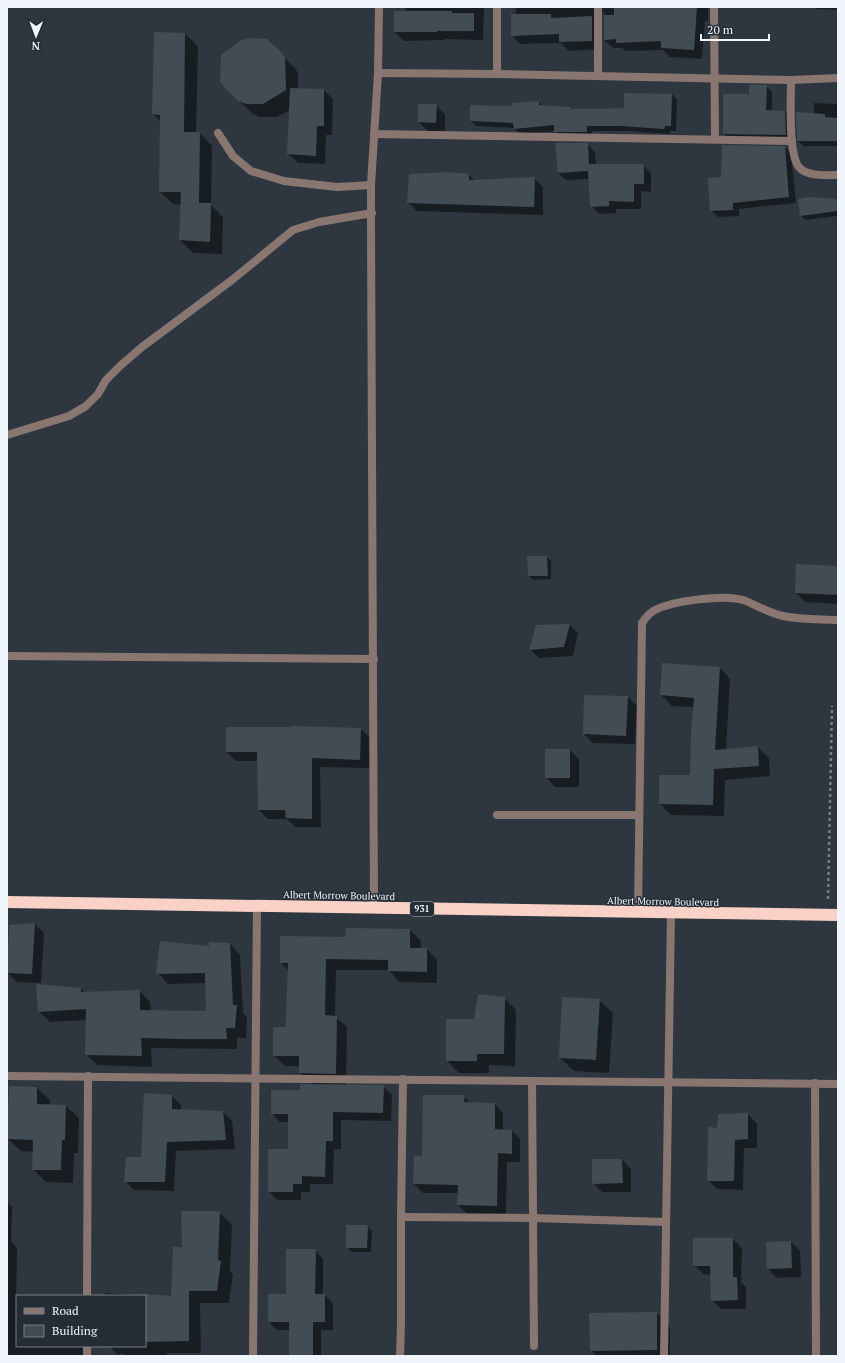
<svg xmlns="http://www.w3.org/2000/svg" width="845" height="1363" font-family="'PT Serif',serif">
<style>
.shadow{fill:#0007}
.building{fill:#424c55}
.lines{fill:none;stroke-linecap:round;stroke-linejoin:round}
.path{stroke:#767e86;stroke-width:2.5;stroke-dasharray:3 3;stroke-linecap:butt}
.lane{stroke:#8a7670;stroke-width:8}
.street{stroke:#8a7670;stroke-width:8}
.highway{stroke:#f9d1c6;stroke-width:12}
.labels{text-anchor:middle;stroke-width:3;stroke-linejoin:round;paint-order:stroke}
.shield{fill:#242d35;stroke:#b2b9c0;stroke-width:1}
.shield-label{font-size:9px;font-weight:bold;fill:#eff5fb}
.street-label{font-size:10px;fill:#eff5fb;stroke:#242d35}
</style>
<rect width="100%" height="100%" fill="#2e3740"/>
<g class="shadow">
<polygon points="406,7 484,7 483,40 445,39 445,40 404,41 395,32 406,12"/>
<polygon points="516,7 708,7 708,21 705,21 702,59 670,57 663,50 626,51 622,48 613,48 604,40 604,9 601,16 601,49 569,51 561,43 520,44 512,35 516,15"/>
<polygon points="814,7 838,7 838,10 816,9"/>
<polygon points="185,34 198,46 196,133 200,133 212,146 211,205 223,217 222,254 193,253 180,240 182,205 173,204 160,192 161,122 153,114"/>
<polygon points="281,54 295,68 298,73 298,89 324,90 333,99 332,135 326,135 325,164 298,163 288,154 290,110 277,117 260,117 253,114 227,90"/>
<polygon points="766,86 772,92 772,111 785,112 791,118 792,141 730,140 724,134 750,95"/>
<polygon points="672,94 677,100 676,131 670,131 670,134 627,131 592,131 592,137 561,137 556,131 520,134 514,128 476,126 471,121 513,107 539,102 543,106 571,108 573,110 625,108"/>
<polygon points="814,103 838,104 838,146 804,146 798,141 814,114"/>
<polygon points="436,105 445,114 445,132 428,131 419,122"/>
<polygon points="587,144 595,152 596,165 643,165 651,173 651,192 641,191 641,209 616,209 616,213 599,214 591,206 589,179 566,180 558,173"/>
<polygon points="785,147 791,154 796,203 739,209 739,216 718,217 711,210 722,178"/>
<polygon points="469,175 475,181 534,178 543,187 543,215 417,211 408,202"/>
<polygon points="838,200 838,217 837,216 805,220 801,215"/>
<polygon points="547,557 551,561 551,579 533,580 529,576"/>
<polygon points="837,565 838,604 805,602 796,593 837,567"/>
<polygon points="570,625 578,633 573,656 539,658 530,649"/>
<polygon points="720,668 730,679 726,750 758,747 769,758 770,776 725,780 724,816 671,815 660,804 691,776 694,707 672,706 661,695"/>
<polygon points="628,697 637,706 635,744 593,743 584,734"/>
<polygon points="292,727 361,729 370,738 369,768 320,767 321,827 296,827 287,819 268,819 259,810 259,761 236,761 227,752 227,728"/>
<polygon points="570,750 579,760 579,787 555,787 546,777"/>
<polygon points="35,924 44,933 41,983 17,982 7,973 10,926"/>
<polygon points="347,929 410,930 421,941 421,949 427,949 437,960 437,983 399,982 389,970 336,970 335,1017 347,1027 346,1086 383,1086 392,1095 391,1121 341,1120 341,1149 334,1149 333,1184 310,1184 310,1192 301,1192 301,1200 277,1200 269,1192 289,1150 289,1122 280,1122 272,1114 272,1091 301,1091 313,1085 300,1073 300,1066 285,1066 274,1055 287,1028 289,971 281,963 346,938"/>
<polygon points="230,944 240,955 243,1013 247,1017 246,1038 237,1038 237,1049 151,1048 152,1067 97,1065 86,1054 87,1020 50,1022 39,1012 81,988 85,993 140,991 150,1002 151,1011 207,1012 206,983 168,984 158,973 210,948"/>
<polygon points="504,998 516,1010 515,1066 489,1065 489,1073 459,1073 447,1061 475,1020"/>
<polygon points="599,1000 613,1013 609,1073 574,1071 560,1058"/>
<polygon points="10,1087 37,1088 50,1100 50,1105 66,1106 79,1118 78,1153 74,1153 73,1183 46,1182 33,1169 34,1152 21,1151 8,1139"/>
<polygon points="172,1096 181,1105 181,1111 223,1112 232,1121 235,1149 176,1151 174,1191 134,1190 125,1181 142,1158"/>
<polygon points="464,1096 471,1104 495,1104 503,1113 503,1130 512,1131 520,1139 520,1162 507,1162 506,1214 467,1214 458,1205 459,1193 423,1193 414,1184 423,1157"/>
<polygon points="748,1114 757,1124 757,1148 744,1148 743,1190 717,1189 708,1180 718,1129"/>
<polygon points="622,1160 631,1169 631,1192 602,1192 593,1183"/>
<polygon points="7,1202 12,1207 11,1241 17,1248 16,1309 17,1346 87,1346 87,1356 7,1356"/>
<polygon points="219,1212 232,1225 230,1271 233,1274 229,1303 200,1303 201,1353 167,1353 167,1356 125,1356 125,1354 117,1354 109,1346 145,1346 145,1296 105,1296 105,1293 172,1297 183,1248"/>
<polygon points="367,1226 372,1231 371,1252 351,1252 347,1247"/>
<polygon points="733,1239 742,1248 741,1282 746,1287 746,1309 721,1309 712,1300 711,1275 703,1274 694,1265"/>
<polygon points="791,1242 800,1251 801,1277 777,1278 768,1269"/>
<polygon points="315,1250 323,1259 323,1295 325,1295 333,1303 333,1330 321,1330 321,1356 290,1356 290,1330 277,1330 269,1322 269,1295 287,1295"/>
<polygon points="657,1313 670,1327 670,1356 596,1356 591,1350"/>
</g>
<g class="building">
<polygon points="614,7 697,7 694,50 661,48 661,41 616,43 616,39 604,40 604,15 614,15"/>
<polygon points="394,11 452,11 452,13 474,13 474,31 437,31 437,32 394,32"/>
<polygon points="511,14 551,14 551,18 592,16 592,41 559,42 559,34 511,36"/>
<polygon points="154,32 185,33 184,132 200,132 199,203 211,203 210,242 179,240 181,192 159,192 160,115 152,114"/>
<polygon points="249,38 267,39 282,53 285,58 286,90 263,104 246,104 238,101 227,90 220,82 221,55 240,41"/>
<polygon points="749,85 767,85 766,110 785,111 786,135 723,134 723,94 749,94"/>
<polygon points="290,88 324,89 324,126 317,126 316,156 287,154"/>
<polygon points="624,93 672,94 671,126 665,126 664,129 621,126 587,126 587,132 554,132 554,125 514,129 513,123 470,121 470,105 512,106 511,103 539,101 539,105 571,107 571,109 624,108"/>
<polygon points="418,104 437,104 436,123 418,122"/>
<polygon points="796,112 825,114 825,117 838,118 838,141 797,141"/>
<polygon points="555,143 588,143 589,164 644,164 644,184 634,184 634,202 609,201 609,206 590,207 588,171 558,173"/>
<polygon points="722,145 785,146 789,197 733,203 733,210 710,211 708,178 721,177"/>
<polygon points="449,172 469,174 469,180 535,177 534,207 407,203 409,174"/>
<polygon points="809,197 838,199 838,211 800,216 798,199"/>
<polygon points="527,556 547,556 548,576 528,576"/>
<polygon points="796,564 838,566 838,595 795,593"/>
<polygon points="570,624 564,647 529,650 536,625"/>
<polygon points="662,663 720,667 715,750 758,746 759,766 714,769 713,805 659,804 659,775 690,775 691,731 694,698 660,695"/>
<polygon points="584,695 628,696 626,736 583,734"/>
<polygon points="291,726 361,728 360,760 312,758 312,819 286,818 285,810 258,810 257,752 226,752 226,727 291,727"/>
<rect x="545" y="749" width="25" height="29"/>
<polygon points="35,923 32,974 7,973 9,925"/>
<polygon points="346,928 410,929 410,948 427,948 427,972 388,971 388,960 326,959 325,1015 337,1016 336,1074 299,1073 299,1056 273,1056 273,1027 286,1027 286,1015 288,963 280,963 280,936 345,937"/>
<polygon points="160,941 209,946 209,942 230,943 233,1005 237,1005 235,1028 226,1028 227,1039 180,1039 141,1038 142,1056 85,1055 86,1009 38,1012 36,984 81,988 81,992 140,990 140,1010 206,1011 205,973 156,974"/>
<polygon points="478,994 505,997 504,1054 477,1054 477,1061 446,1061 446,1019 474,1019"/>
<polygon points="562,997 600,999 596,1060 559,1058"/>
<polygon points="300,1084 384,1085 383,1113 333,1112 333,1141 326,1141 325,1177 302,1176 302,1184 293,1184 293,1192 268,1192 268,1149 288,1149 288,1114 271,1114 271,1090 300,1090"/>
<polygon points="9,1086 37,1087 37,1104 66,1105 65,1140 62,1140 61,1170 32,1170 33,1140 7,1139"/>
<polygon points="144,1093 172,1095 172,1109 223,1111 226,1140 167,1142 165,1182 124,1182 126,1157 141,1157"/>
<polygon points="423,1095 465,1095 464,1102 495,1103 495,1129 512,1130 512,1154 498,1153 497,1206 457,1205 458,1185 413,1184 414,1156 422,1156"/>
<polygon points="748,1113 748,1139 735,1140 734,1181 707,1181 708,1127 717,1128 718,1114"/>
<polygon points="592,1159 622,1159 623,1183 592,1184"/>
<polygon points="181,1211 220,1211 218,1260 221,1261 217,1291 189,1291 189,1341 145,1342 145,1294 171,1296 173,1247 182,1247"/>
<polygon points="346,1225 368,1225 367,1248 346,1248"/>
<polygon points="693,1238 733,1238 733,1277 737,1277 738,1300 711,1301 710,1266 693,1266"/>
<polygon points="791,1241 792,1268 767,1269 766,1242"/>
<polygon points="286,1249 316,1249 315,1294 325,1294 325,1322 313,1322 313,1356 289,1356 289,1322 268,1322 268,1294 286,1294"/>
<polygon points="657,1312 657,1350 590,1351 589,1313"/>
</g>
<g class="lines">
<polyline class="path" points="828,899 832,706"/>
<polyline class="lane" points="218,133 233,156 251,171 284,181 337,187 371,185"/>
<g class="street">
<polyline points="714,7 715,139"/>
<polyline points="378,73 497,74 791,80 838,78"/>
<polyline points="497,74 497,7"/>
<polyline points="598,76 598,7"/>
<path d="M791,80C791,99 788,154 799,167C807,177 826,175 838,175"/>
<polyline points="374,134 792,141"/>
<polyline points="7,435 69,416 86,406 98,394 106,380 120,366 142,347 232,280 293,230 319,222 372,213"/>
<polyline points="7,656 374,659"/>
<polyline points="497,815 639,815"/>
<polyline points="374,908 371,228 371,185 378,73 379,7"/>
<path d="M638,912L642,623C646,617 649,613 655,610C673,601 724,594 743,600C757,605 768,613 783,616C801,620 820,619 838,620"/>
<polyline points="7,1076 838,1084"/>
<polyline points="532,1082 534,1346"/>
<polyline points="815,1083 816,1356"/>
<polyline points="401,1217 532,1218 666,1222"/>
<polyline points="87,1296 88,1076"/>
<polyline points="87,1356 87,1346"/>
<polyline points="253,1356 257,906"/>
<polyline points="400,1356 401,1323 401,1217 403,1079"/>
<polyline points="664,1356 671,913"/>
</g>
<polyline class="highway" points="7,902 838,915"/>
</g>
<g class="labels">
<rect class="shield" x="410" y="902" width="24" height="14" rx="3"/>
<g class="shield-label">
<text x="422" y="912">931</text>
</g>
<g class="street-label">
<text transform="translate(339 895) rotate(1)" y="4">Albert Morrow Boulevard</text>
<text transform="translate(663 901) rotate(1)" y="4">Albert Morrow Boulevard</text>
</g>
</g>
<rect width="845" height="1363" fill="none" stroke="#eff5fb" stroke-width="16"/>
<rect x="16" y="1295" width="130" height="52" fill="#242d35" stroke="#757d84"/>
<rect x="24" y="1308" width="20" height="6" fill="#8a7670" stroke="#757d84"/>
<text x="52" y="1315" font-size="12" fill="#eff5fb">Road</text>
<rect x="24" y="1325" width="20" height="12" fill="#424c55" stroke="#757d84"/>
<text x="52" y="1335" font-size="12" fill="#eff5fb">Building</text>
<g transform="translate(36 36) rotate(181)" stroke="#242d35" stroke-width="3" paint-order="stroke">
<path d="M0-3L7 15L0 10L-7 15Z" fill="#eff5fb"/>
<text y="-6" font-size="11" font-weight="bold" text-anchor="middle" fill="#eff5fb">N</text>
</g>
<path d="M701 34v6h68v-6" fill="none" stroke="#eff5fb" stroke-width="2"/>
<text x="707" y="34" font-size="12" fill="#eff5fb" stroke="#242d35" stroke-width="3" paint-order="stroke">20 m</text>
</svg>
